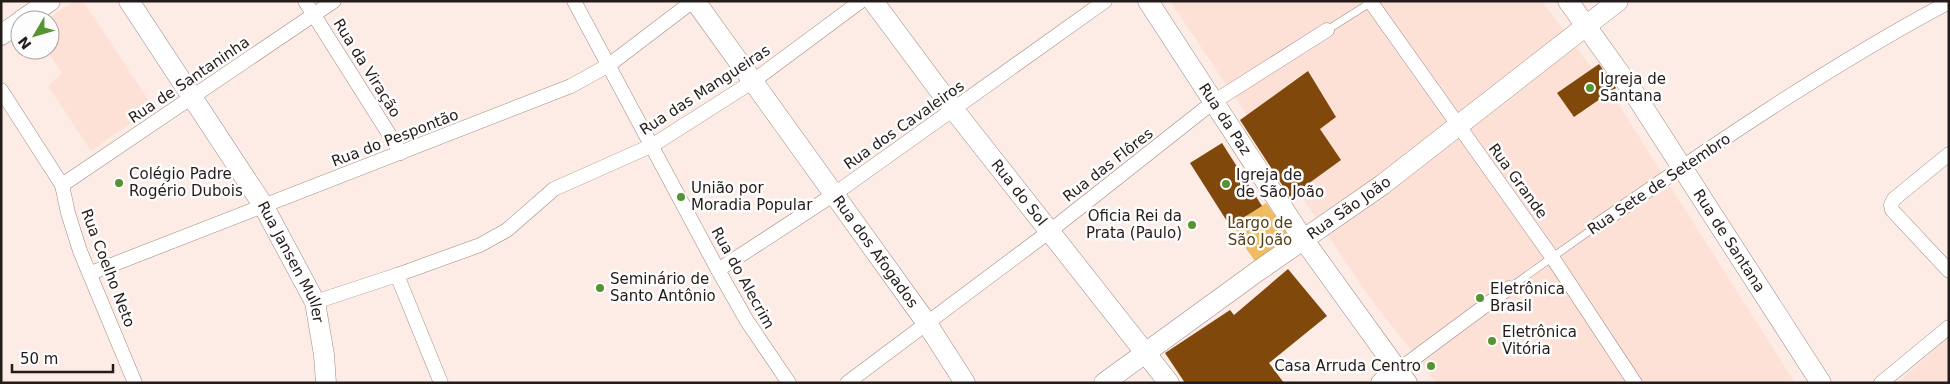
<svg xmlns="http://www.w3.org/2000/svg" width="1950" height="384" font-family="'DejaVu Sans',sans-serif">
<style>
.built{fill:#fee1d6}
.green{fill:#f0bc62}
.building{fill:#81480b}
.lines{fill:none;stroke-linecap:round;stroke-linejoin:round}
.lane-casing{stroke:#9c8982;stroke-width:8}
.street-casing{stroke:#9c8982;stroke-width:15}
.secondary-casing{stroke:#9c8982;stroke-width:21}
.lane{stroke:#fff;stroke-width:7}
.street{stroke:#fff;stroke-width:14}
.secondary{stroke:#fff;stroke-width:20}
.poi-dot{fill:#559333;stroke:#fdfdfd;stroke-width:2}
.labels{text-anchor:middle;stroke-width:5;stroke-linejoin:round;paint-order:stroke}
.street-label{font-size:15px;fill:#241c1a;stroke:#fdfdfd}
.poi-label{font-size:15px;fill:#241c1a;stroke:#fdfdfd;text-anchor:start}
.park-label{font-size:15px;fill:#543e16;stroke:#fdfdfd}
</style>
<rect width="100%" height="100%" fill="#fdece5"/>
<g class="built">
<polygon points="74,1 83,1 153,107 91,151 48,86 62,73 46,50 50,50 50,20 46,20"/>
<polygon points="1170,1 1542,1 1617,102 1795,383 1437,383 1372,301"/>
<polygon points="1949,337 1949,383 1897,383"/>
</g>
<polygon class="green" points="1266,203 1291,237 1255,261 1230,226"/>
<g class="building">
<polygon points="1599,64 1616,88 1574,117 1557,93"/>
<polygon points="1308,71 1336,117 1320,129 1341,160 1290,197 1240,120"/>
<polygon points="1222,143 1262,206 1230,226 1190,163"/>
<polygon points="1288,269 1327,316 1269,363 1284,383 1185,383 1165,353 1230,310 1234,315"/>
</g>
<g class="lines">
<defs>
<g id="lane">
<polyline points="1327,30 1373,1"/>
<polyline points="1509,288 1598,225"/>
</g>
<g id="street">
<polyline points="305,1 401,153"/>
<polyline points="574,1 718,270 747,321 789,383"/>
<polyline points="1370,1 1552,257 1635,383"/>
<polyline points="1,90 62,185 68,213 80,251 135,383"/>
<polyline points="1949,154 1894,199 1891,205 1892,210 1949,271"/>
<polyline points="62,185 334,1"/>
<path d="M1598,225C1712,146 1827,67 1949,2"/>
<polyline points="718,270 833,195 1105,1"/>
<polyline points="91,273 571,86 609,65 693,1"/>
<polyline points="397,275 441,383"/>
<polyline points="315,302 397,275 480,245 507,230 554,189 653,145 752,82 861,1"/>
<polyline points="1397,371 1509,288"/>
<polyline points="847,383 1050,231 1212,103 1327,30"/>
<polyline points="1881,383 1949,327"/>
</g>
<g id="secondary">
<path id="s1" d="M129,1L263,205L315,302L324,355L326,383"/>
<path id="s2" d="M695,1L926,322L965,383"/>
<path id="s3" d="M873,1L954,110L1169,383"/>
<path id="s4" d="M1148,1L1303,239L1407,383"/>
<path id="s5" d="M1568,1L1634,93L1821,383"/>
<polyline points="22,20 50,1"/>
<polyline points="1,35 20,22"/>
<path id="s6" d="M1104,383L1258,271L1382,185L1618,1"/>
<polyline points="1381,383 1397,371"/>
</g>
</defs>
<use href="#lane" class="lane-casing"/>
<use href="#street" class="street-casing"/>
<use href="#secondary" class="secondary-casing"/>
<use href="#lane" class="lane"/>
<use href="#street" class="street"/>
<use href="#secondary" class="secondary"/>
</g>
<g class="poi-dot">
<circle cx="1590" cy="88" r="5"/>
<circle cx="119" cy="183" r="5"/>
<circle cx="1226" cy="184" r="5"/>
<circle cx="681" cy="197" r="5"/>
<circle cx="1192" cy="225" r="5"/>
<circle cx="600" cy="288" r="5"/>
<circle cx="1480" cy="298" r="5"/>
<circle cx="1492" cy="341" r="5"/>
<circle cx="1431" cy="366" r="5"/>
</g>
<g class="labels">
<g class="street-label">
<text transform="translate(367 68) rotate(58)" y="5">Rua da Viração</text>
<text transform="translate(189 80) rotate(-34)" y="5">Rua de Santaninha</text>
<text transform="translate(705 90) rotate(-33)" y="5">Rua das Mangueiras</text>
<text dy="5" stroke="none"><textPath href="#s4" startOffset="141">Rua da Paz</textPath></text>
<text transform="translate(904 125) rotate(-35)" y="5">Rua dos Cavaleiros</text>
<text transform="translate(395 138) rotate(-21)" y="5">Rua do Pespontão</text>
<text transform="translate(1108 165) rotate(-38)" y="5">Rua das Flôres</text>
<text transform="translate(1518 181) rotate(54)" y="5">Rua Grande</text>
<text transform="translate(1659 184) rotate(-34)" y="5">Rua Sete de Setembro</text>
<text dy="5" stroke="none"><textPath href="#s3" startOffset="241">Rua do Sol</textPath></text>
<text dy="5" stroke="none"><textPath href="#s6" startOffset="301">Rua São João</textPath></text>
<text dy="5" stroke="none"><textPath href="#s5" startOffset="289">Rua de Santana</textPath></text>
<text dy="5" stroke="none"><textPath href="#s2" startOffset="309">Rua dos Afogados</textPath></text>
<text dy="5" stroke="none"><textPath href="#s1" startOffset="308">Rua Jansen Muller</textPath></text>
<text transform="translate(108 268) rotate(69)" y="5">Rua Coelho Neto</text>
<text transform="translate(743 278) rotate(61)" y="5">Rua do Alecrim</text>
</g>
<g class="poi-label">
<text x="1600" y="84">Igreja de<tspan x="1600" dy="17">Santana</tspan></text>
<text x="129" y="179">Colégio Padre<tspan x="129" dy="17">Rogério Dubois</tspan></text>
<text x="1236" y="180">Igreja de<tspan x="1236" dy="17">de São João</tspan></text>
<text x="691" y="193">União por<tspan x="691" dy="17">Moradia Popular</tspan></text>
<text x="1182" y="221" text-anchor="end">Oficia Rei da<tspan x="1182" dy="17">Prata (Paulo)</tspan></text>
<text x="610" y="284">Seminário de<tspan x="610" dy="17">Santo Antônio</tspan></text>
<text x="1490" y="294">Eletrônica<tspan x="1490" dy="17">Brasil</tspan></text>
<text x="1502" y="337">Eletrônica<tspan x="1502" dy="17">Vitória</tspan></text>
<text x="1421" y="371" text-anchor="end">Casa Arruda Centro</text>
</g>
<g class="park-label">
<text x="1260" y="228">Largo de<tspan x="1260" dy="17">São João</tspan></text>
</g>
</g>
<rect width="1950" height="384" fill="none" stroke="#241c1a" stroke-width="5"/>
<g transform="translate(35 35) rotate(232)"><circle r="24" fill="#fdfdfd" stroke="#a6a3a2"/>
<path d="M0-4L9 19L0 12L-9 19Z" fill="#559333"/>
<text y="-8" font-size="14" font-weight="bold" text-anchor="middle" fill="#241c1a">N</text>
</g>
<path d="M12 364v8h101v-8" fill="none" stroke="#241c1a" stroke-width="2.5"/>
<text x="20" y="364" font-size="15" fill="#241c1a" stroke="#fdfdfd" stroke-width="4" paint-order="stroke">50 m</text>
</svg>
